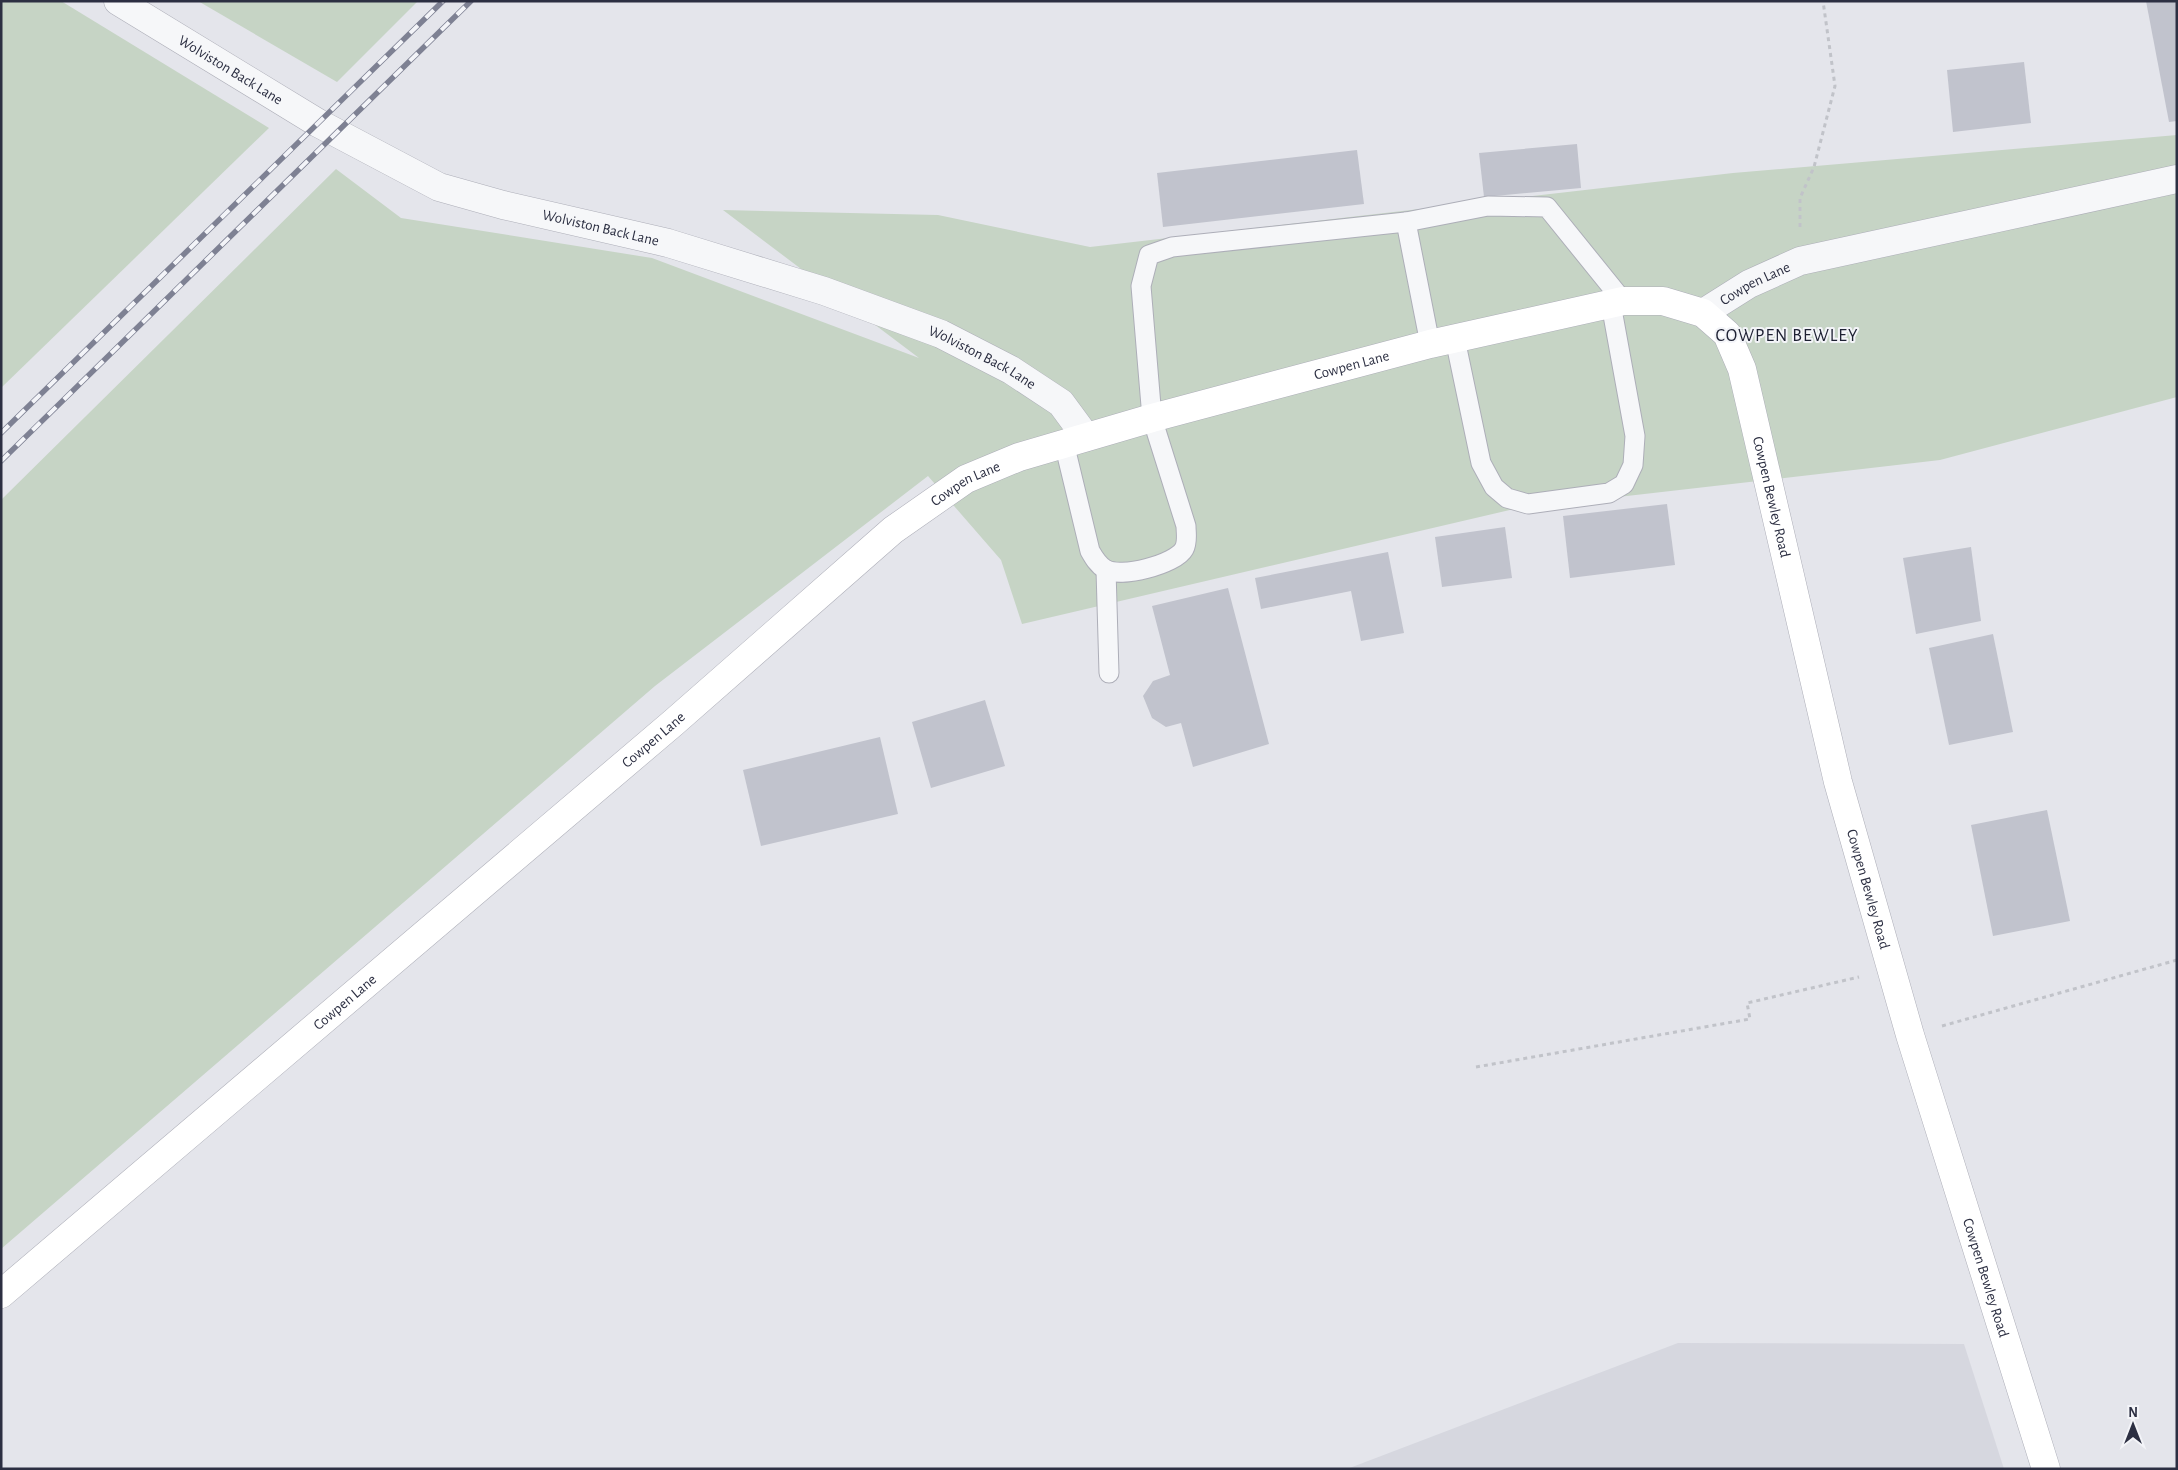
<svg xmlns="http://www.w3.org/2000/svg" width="2178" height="1470" font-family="'Alegreya Sans',sans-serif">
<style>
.built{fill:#d6d7df}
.green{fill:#c6d4c5}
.building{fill:#c1c3cd}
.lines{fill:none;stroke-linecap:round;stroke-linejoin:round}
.lane-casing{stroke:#adaeb8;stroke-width:21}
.street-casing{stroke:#adaeb8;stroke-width:29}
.secondary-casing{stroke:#adaeb8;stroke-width:29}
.path{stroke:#c1c3c9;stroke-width:3;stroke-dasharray:4 4;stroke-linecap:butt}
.lane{stroke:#f6f7f9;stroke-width:19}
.street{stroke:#f6f7f9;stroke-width:28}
.secondary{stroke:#fff;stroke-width:28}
.rail-casing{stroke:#7e8193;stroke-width:5.5}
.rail{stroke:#f3f4f8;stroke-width:4;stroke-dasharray:11;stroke-linecap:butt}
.labels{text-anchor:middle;stroke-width:4;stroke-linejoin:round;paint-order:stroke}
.street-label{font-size:15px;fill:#2c2f42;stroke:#f3f4f8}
.quarter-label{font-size:18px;letter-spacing:1px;fill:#1e2133;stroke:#f3f4f8}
</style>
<rect width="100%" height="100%" fill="#e4e5eb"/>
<polygon class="built" points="1678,1343 1964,1344 2004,1469 1347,1469"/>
<g class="green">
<polygon points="1,1 61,1 269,128 1,388"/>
<polygon points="198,1 418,1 337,82"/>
<polygon points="2177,135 2177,397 1940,460 1514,509 1022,624 1001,560 928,476 655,686 1,1249 1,500 336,169 401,218 652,258 919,358 723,210 938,215 1090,247 1733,173"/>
</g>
<g class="building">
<polygon points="2146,1 2177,1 2177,121 2169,122"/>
<polygon points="2024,62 2031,123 1953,132 1947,70"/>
<polygon points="1577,144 1581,188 1484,197 1479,153"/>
<polygon points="1357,150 1364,204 1163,227 1157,173"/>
<polygon points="1667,504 1675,565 1570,578 1563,516"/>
<polygon points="1505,527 1512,578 1442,587 1435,537"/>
<polygon points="1971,547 1981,621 1916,634 1903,558"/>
<polygon points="1388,552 1404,633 1361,641 1351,591 1261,609 1255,578"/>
<polygon points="1228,588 1269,744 1193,767 1181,723 1166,727 1152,718 1143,696 1153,681 1170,675 1152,606"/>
<polygon points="1993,634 2013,732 1949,745 1929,648"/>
<polygon points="985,700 1005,766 931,788 912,722"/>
<polygon points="880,737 898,814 761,846 743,770"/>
<polygon points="2047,810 2070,921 1993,936 1971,825"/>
</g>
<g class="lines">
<defs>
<g id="lane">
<polyline points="1406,222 1430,344"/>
<polyline points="1455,339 1481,463 1494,487 1507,498 1528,504 1609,493 1624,484 1633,465 1635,436 1611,304"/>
<path d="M1064,443L1090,551C1094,558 1098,565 1105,569C1120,579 1176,564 1184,549C1188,542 1186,533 1186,526L1152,418L1141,286L1149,255L1172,247L1406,222L1488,206L1547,207L1623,301"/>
<polyline points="1106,570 1109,673"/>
</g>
<g id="street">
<path id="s1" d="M118,1L318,123L439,187L503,205L668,243L824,291L941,334L1011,370L1061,403L1086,437"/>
<path id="s2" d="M1703,313L1749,284L1800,261L2177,179"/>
</g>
<g id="secondary">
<path id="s3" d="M1,1294L673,723L893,530L966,479L1019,457L1152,418L1430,344L1623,301H1663L1703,313L1727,334L1742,369L1838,782L1910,1035L2046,1469"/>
</g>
</defs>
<use href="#lane" class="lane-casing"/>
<use href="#street" class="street-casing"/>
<use href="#secondary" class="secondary-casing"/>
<g class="path">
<polyline points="1800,227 1800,198 1814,167 1835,86 1823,1"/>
<polyline points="1942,1026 2177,960"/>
<polyline points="1476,1067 1750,1019 1747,1003 1859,977"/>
</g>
<use href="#lane" class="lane"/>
<use href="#street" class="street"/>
<use href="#secondary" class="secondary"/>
<defs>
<g id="rail">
<polyline points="1,433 443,1"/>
<polyline points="1,461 471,1"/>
</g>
</defs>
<use href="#rail" class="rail-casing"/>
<use href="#rail" class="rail"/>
</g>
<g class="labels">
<g class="street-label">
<text dy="5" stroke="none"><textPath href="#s1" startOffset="132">Wolviston Back Lane</textPath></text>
<text dy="5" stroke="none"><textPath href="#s1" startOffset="538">Wolviston Back Lane</textPath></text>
<text dy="5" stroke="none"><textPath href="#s2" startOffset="60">Cowpen Lane</textPath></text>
<text dy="5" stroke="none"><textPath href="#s1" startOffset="942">Wolviston Back Lane</textPath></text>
<text dy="5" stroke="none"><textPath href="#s3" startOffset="1666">Cowpen Lane</textPath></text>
<text dy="5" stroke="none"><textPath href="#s3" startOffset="1261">Cowpen Lane</textPath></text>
<text dy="5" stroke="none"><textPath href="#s3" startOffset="2228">Cowpen Bewley Road</textPath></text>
<text dy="5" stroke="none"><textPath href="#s3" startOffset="856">Cowpen Lane</textPath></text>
<text dy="5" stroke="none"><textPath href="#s3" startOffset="2632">Cowpen Bewley Road</textPath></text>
<text dy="5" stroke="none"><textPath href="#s3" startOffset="451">Cowpen Lane</textPath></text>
<text dy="5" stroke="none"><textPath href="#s3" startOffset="3038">Cowpen Bewley Road</textPath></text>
</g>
<g class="quarter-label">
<text x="1787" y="341">COWPEN BEWLEY</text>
</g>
</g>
<rect width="2178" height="1470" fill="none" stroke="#2c2f42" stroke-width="5"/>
<g transform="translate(2133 1425)" stroke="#f3f4f8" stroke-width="4" paint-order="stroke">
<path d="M0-4L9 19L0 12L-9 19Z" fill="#2c2f42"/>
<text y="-8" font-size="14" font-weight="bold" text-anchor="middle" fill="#2c2f42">N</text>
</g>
</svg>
